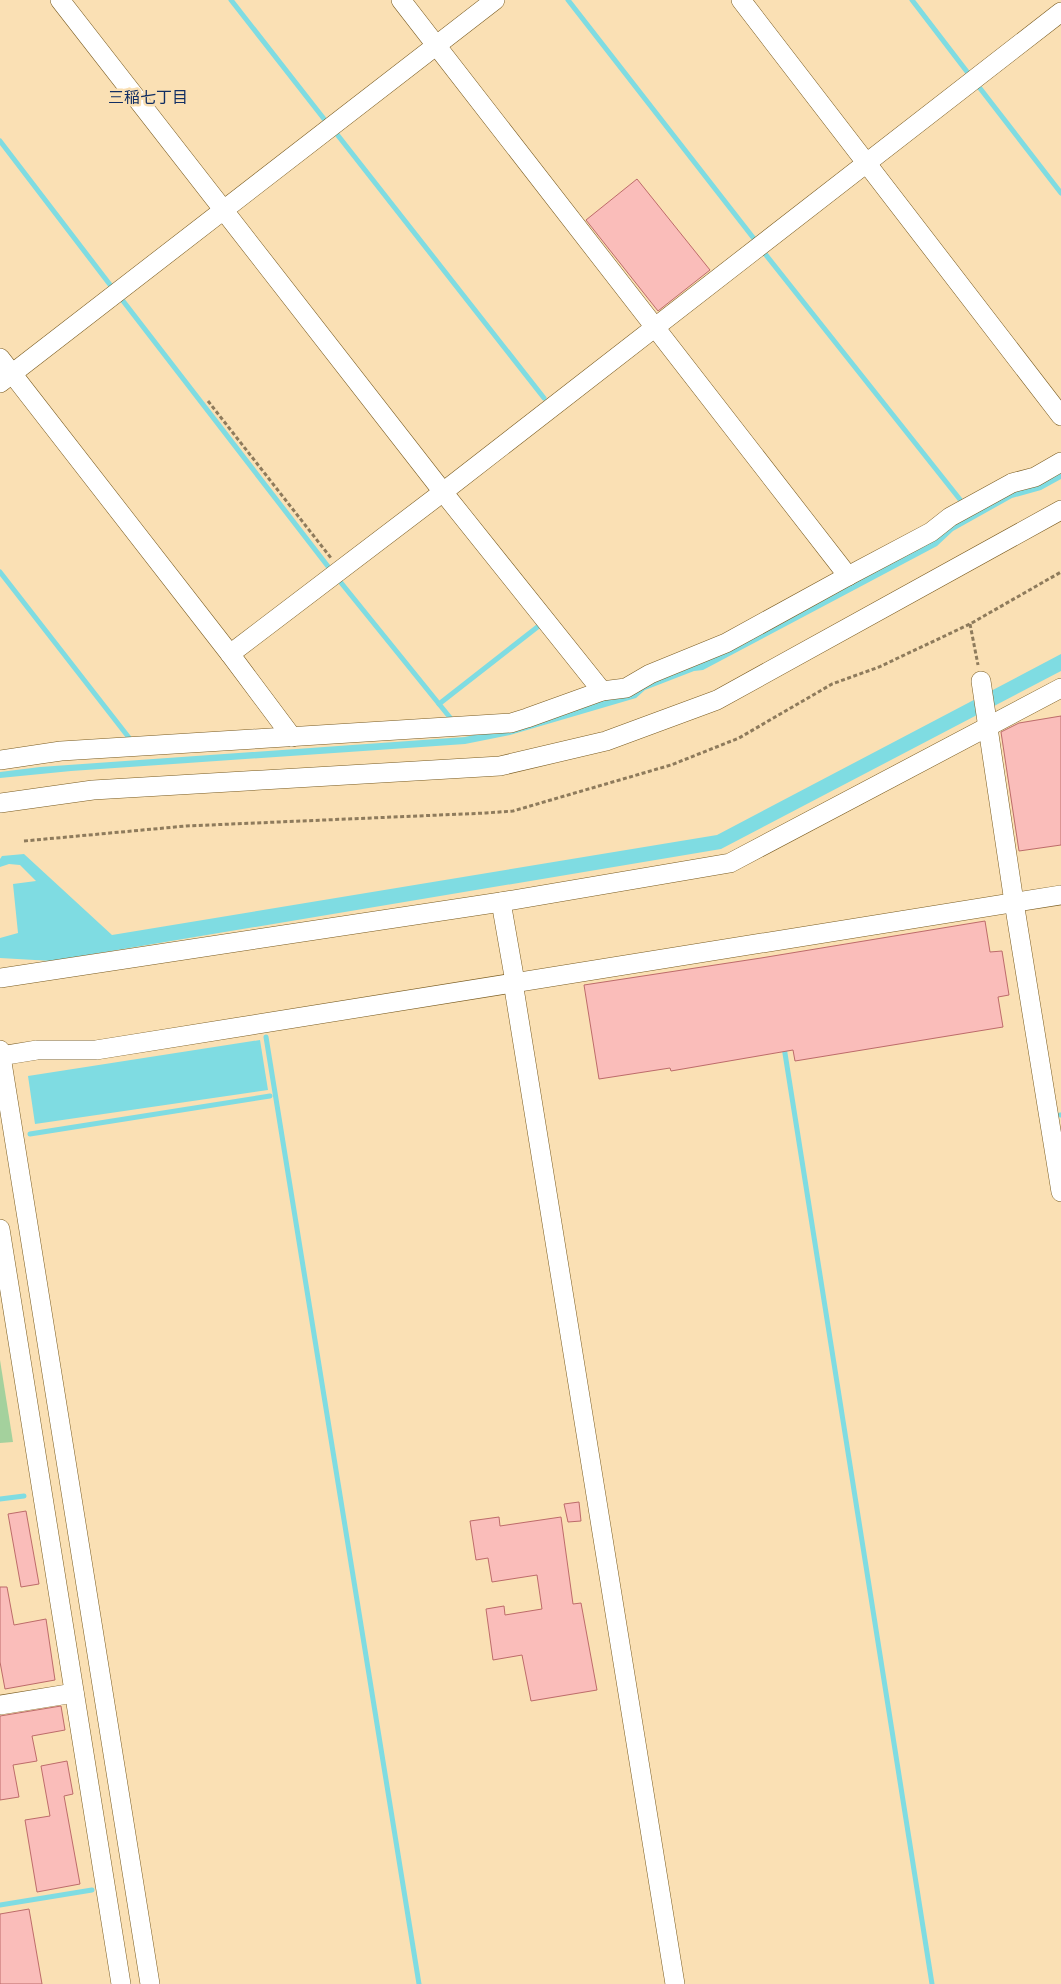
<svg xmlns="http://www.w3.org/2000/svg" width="1061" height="1984" font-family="Roboto,'Noto Sans JP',sans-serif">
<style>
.green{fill:#a4d19d}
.water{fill:#7fdce2}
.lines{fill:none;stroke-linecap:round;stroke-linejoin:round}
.stream{stroke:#7fdce2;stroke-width:5}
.building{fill:#fabdba;stroke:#bd6b6a}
.minor-casing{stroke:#795b20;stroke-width:20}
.path{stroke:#8e7b5c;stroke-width:3;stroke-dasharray:4 2.5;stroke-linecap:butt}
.minor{stroke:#fff;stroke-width:19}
.labels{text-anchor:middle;stroke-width:5;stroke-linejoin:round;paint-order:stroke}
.neighbourhood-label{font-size:16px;fill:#112e63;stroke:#fae0b4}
</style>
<rect width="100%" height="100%" fill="#fae0b4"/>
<polygon class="green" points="0,1360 13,1442 0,1443"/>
<g class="water">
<polygon points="1061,467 1061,479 1041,490 1012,498 953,531 937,546 703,670 694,671 645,690 636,698 510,735 465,744 71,771 0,778 0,772 40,767 465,737 515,726 854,578"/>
<polygon points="1061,654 1061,671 721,849 52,961 0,958 0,938 18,933 13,884 36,881 20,865 9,864 0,867 0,859 2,856 24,854 112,935 717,835"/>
<polygon points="260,1040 268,1090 35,1124 28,1076"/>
</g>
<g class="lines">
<g class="stream">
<polyline points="231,0 328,124"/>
<polyline points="568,0 755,240"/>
<polyline points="912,0 968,73"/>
<polyline points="979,87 1061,193"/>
<polyline points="336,133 544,398"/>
<polyline points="0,141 111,286"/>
<polyline points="762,250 962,502"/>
<polyline points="120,297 330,569"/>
<polyline points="0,572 130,739"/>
<polyline points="338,579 452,720"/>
<polyline points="439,704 540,625"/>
<polyline points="266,1037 419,1984"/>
<polyline points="784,1047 932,1984"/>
<polyline points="1060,1115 1061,1115"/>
<polyline points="30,1134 270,1096"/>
<polyline points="0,1499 24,1496"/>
<polyline points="0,1905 92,1890"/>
</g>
</g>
<g class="building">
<polygon points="637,179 710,270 658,311 586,220"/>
<polygon points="1061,716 1061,845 1019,851 1001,732 1019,723"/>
<polygon points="985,921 990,952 1002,951 1009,995 998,997 1003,1027 795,1061 793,1050 671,1071 670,1068 599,1079 584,985 761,958"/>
<polygon points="579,1502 581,1521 568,1522 564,1504"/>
<polygon points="26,1511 39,1584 21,1587 8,1514"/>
<polygon points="499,1517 500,1526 561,1517 573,1604 581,1603 597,1690 531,1701 522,1655 493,1660 486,1609 504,1606 505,1615 542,1609 537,1575 492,1582 488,1558 476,1560 470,1521"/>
<polygon points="0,1587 7,1587 14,1625 46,1619 55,1680 5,1689 0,1662"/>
<polygon points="61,1706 65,1730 32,1736 37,1761 13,1765 19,1797 0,1800 0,1716"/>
<polygon points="67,1761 73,1794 64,1796 80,1884 37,1892 25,1820 50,1816 41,1766"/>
<polygon points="29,1909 42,1984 0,1984 0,1914"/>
</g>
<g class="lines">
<defs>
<g id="minor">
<polyline points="60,0 443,492 602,691"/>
<polyline points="401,0 848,576"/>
<polyline points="741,0 1061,416"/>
<polyline points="0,358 230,654 292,737"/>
<polyline points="0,383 495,0"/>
<polyline points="230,654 443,492 1061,12"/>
<polyline points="981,681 1014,902 1061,1192"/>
<polyline points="0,760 61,751 511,723 527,718 602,691 626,688 650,674 726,643 848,576 931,532 950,517 1012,483 1035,477 1061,462"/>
<polyline points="0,803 93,790 500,766 606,741 717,700 1061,510"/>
<polyline points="501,902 515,982"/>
<polyline points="0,978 501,902 730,863 1061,688"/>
<polyline points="513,982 675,1984"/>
<polyline points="0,1050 150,1984"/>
<polyline points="0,1056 37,1050 96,1050 1061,895"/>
<polyline points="0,1229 121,1984"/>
<polyline points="0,1705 74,1693"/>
</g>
</defs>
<use href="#minor" class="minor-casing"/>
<g class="path">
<polyline points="208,401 331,558"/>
<polyline points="970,624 978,665"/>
<polyline points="24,841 186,826 486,813 513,811 671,765 739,738 832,684 879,667 970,624 1061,572"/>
</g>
<use href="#minor" class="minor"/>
</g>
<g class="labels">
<g class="neighbourhood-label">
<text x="148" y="103">三稲七丁目</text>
</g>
</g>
</svg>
